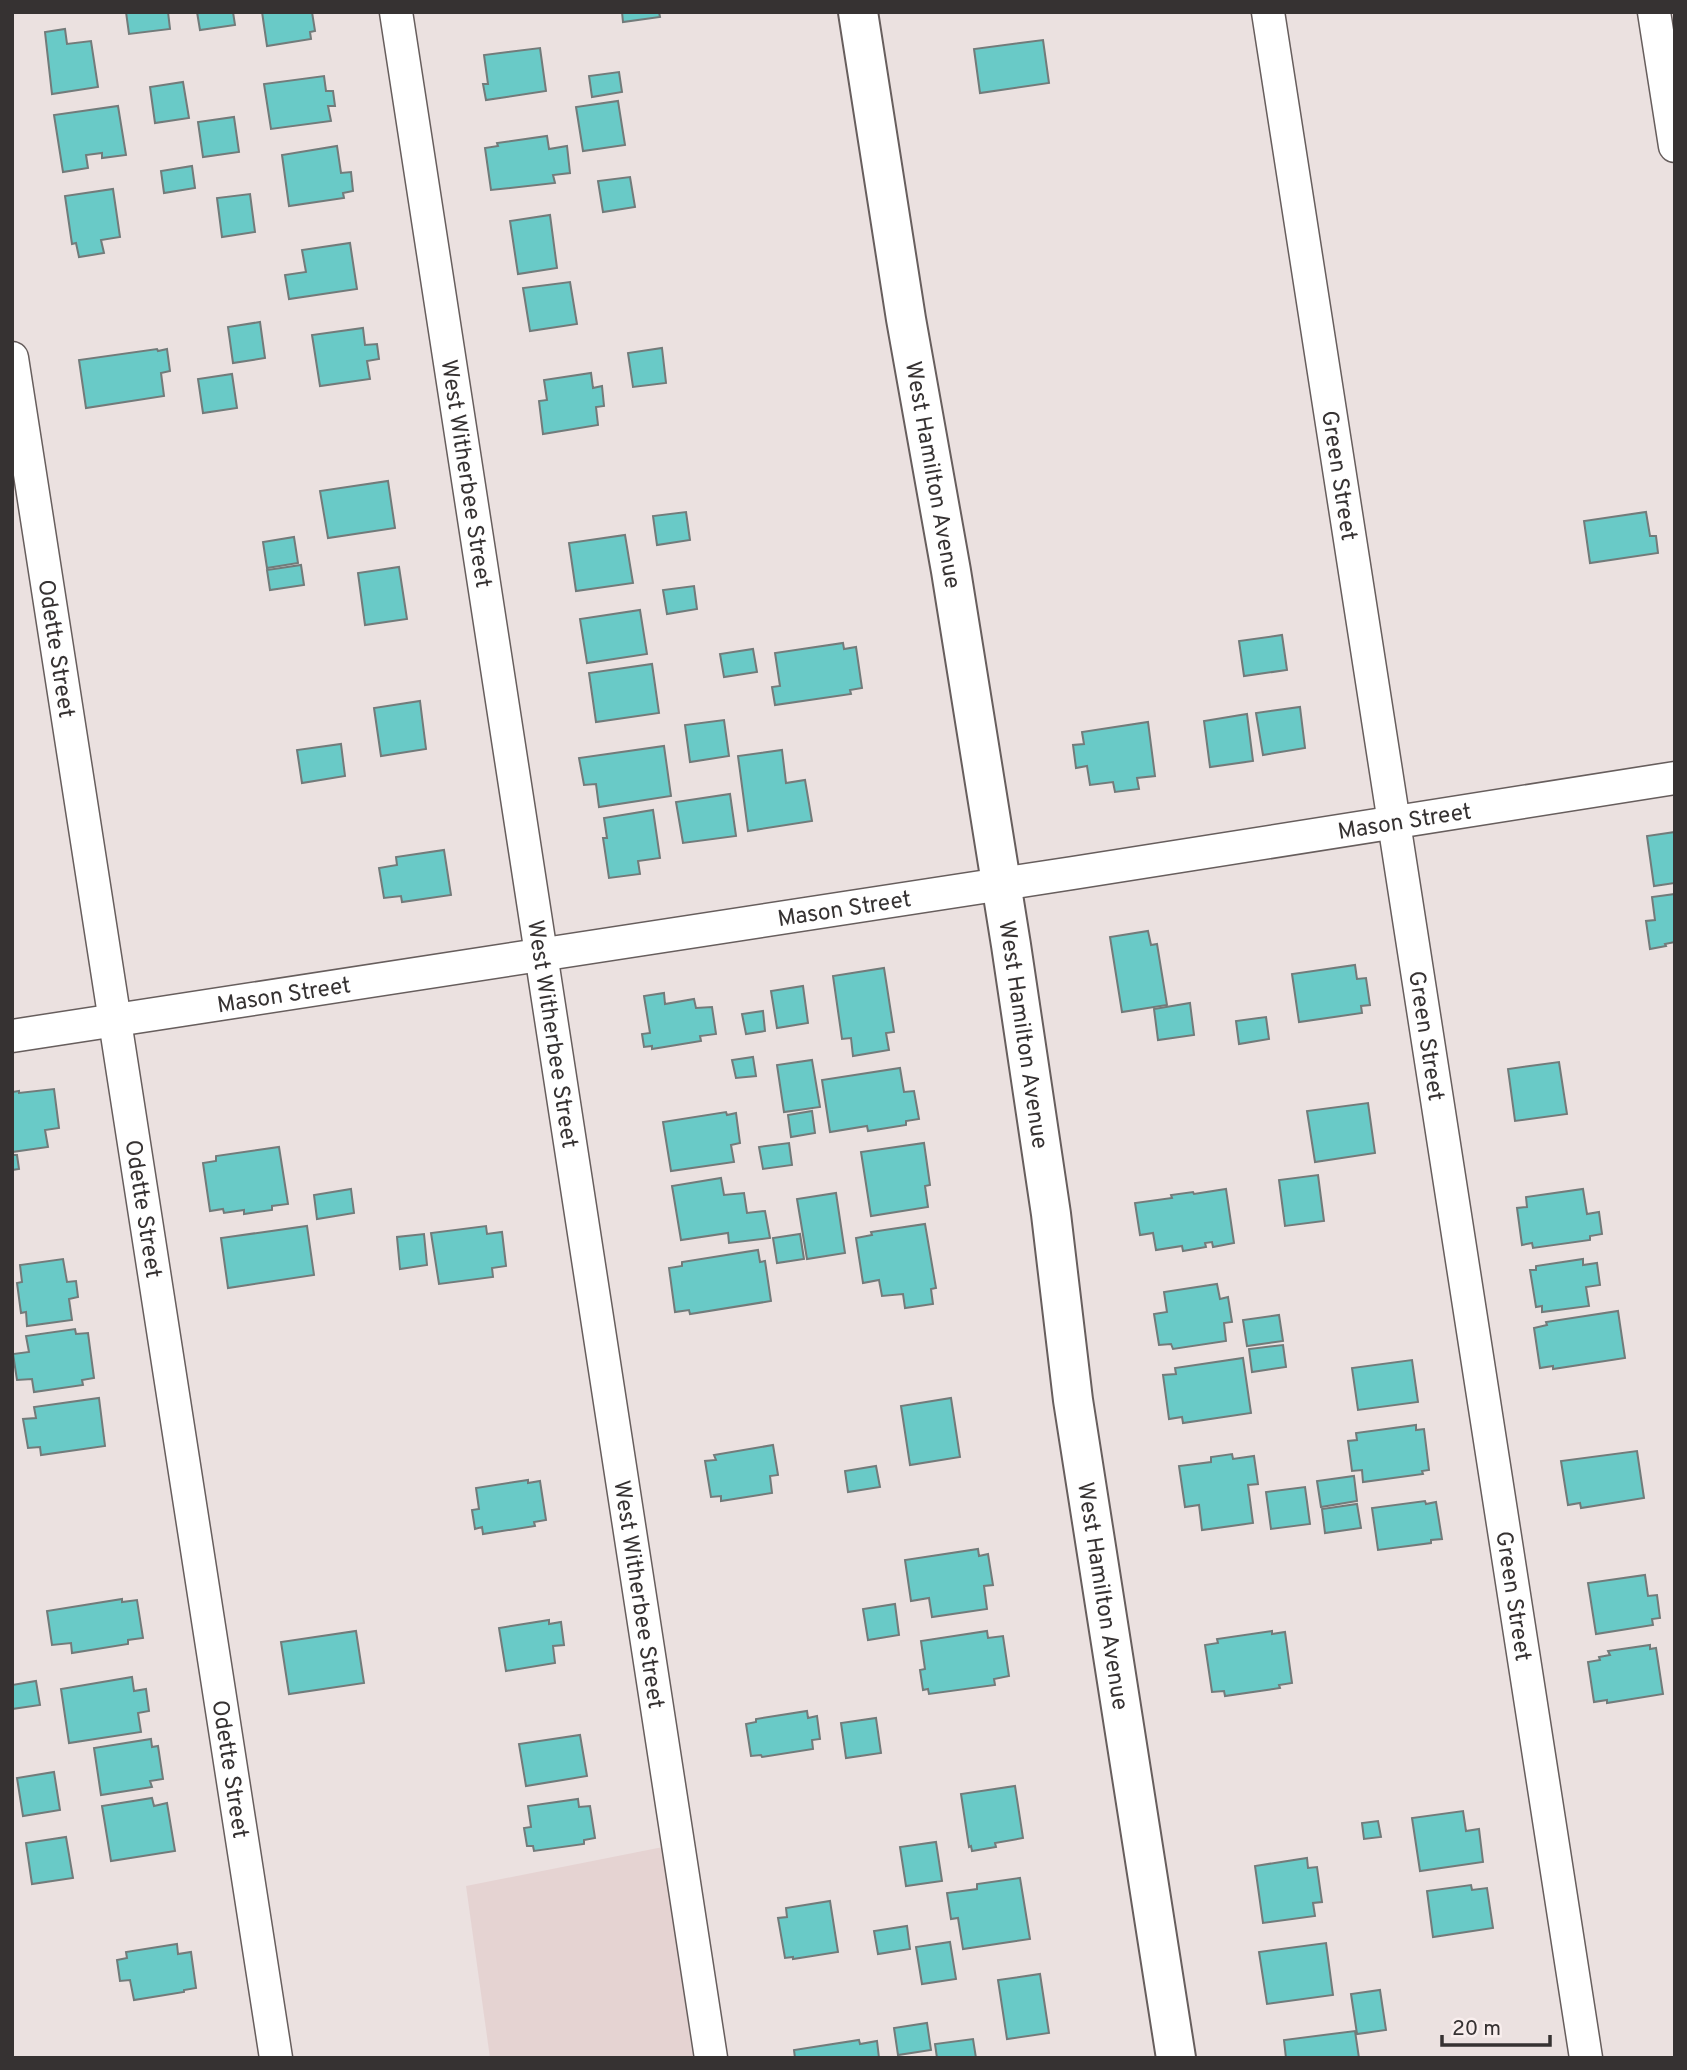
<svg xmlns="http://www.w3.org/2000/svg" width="1687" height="2070" font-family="Overpass,sans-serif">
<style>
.built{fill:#e5d3d2}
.building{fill:#69cac7;stroke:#727b7a;stroke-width:2}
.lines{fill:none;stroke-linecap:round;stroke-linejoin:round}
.street-casing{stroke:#675e5d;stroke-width:35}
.secondary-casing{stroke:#675e5d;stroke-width:42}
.street{stroke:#fff;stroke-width:32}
.secondary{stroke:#fff;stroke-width:38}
.labels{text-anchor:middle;stroke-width:7;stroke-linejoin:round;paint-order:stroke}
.street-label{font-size:23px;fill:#363232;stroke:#f8eeed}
</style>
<rect width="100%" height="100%" fill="#ebe1e0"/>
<polygon class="built" points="663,1847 693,2058 490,2058 466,1886"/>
<g class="building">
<polygon points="126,12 168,12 170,29 129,34"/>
<polygon points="197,12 233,12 235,25 200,30"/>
<polygon points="262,12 312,12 315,31 310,32 311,39 267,46"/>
<polygon points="622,12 659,12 660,17 623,22"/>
<polygon points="65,29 67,44 91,41 98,87 52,94 45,32"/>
<polygon points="1043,40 1049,83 980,93 974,49"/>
<polygon points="540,48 546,91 486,100 483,84 488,84 484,55"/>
<polygon points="619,72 622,92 592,97 589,76"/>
<polygon points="324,76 326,91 333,91 335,106 328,106 331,121 271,129 264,84"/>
<polygon points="183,82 189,118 155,123 150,87"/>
<polygon points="618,101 625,145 583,151 576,107"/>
<polygon points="118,106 126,155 102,158 102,153 86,155 88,168 63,172 54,115"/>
<polygon points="234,117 239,152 203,157 198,122"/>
<polygon points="547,136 549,149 567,146 570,173 553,175 555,183 491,190 485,148 498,146 497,143"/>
<polygon points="337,146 341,173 351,172 353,191 343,193 344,198 289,206 282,155"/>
<polygon points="192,166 195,188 164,193 161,171"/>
<polygon points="630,177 635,207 603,212 598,181"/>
<polygon points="113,189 120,237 101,240 104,253 79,257 76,243 72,244 65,196"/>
<polygon points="250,194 255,232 222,237 217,198"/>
<polygon points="550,215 557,268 518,274 510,221"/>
<polygon points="350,243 357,289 289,299 285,275 306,272 302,250"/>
<polygon points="570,282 577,324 530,331 523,288"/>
<polygon points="260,322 265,358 233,363 228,327"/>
<polygon points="363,328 365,345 377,344 379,359 367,361 370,379 320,386 312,335"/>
<polygon points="662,348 666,383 633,387 628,353"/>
<polygon points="157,349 158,351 167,349 170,371 161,373 164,396 86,408 79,360"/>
<polygon points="591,373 593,388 602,386 604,406 596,407 598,425 543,434 539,401 547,400 544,380"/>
<polygon points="232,374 237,408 203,413 198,379"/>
<polygon points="388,481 395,528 328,538 320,491"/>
<polygon points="686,512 690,540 657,545 653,516"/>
<polygon points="1646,512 1650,536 1656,536 1658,553 1590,563 1584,521"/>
<polygon points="625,535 633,583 576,591 569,543"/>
<polygon points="294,537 298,563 267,568 263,542"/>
<polygon points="301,565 304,585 270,590 267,570"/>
<polygon points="399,567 407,619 365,625 358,573"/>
<polygon points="694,586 697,609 667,614 663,590"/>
<polygon points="640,610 647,654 587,663 580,619"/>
<polygon points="1282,635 1287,670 1244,676 1239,641"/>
<polygon points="843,643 844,649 856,647 862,688 850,690 851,694 775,705 772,687 780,686 775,653"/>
<polygon points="753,649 757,672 724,677 720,654"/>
<polygon points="652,664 659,713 596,722 589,673"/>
<polygon points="420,701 426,749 381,756 374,708"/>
<polygon points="1300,707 1305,748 1263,755 1256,713"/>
<polygon points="1247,714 1253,761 1210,767 1204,721"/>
<polygon points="724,720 729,756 690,762 685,725"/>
<polygon points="1148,722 1155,776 1137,778 1139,789 1115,792 1113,782 1090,785 1087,766 1076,768 1073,745 1084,744 1082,732"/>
<polygon points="341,744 345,776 302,783 297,750"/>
<polygon points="664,746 671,796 599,807 596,784 584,785 579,758"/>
<polygon points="782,750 786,783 805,780 812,821 748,831 738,756"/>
<polygon points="730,794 736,836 683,843 676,802"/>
<polygon points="653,810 660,858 638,861 640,874 609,878 603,838 607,838 604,818"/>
<polygon points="1675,832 1675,883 1654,886 1647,836"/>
<polygon points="444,850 451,895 402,902 401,896 384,898 379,868 397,865 396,857"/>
<polygon points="1675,894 1675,942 1665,944 1666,946 1650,949 1646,921 1655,920 1652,897"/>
<polygon points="1148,931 1151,945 1157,944 1167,1005 1122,1012 1110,937"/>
<polygon points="1355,965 1357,979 1366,978 1370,1005 1361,1006 1362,1013 1299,1022 1292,974"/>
<polygon points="884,968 894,1032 886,1033 889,1050 853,1056 851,1038 842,1039 833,976"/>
<polygon points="803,986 808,1023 777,1028 771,991"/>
<polygon points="664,993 665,1004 694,999 696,1008 712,1007 716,1034 700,1036 701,1041 652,1049 652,1046 644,1047 642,1034 650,1033 644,996"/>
<polygon points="1190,1003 1194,1035 1158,1040 1154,1009"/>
<polygon points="763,1011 765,1031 746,1034 742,1014"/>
<polygon points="1266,1017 1269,1039 1239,1044 1236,1021"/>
<polygon points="753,1057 756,1076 736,1078 732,1060"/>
<polygon points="812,1060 820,1107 784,1112 777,1065"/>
<polygon points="1559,1062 1567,1114 1515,1121 1508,1069"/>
<polygon points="900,1068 904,1092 914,1091 919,1119 906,1121 906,1125 868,1131 867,1126 830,1132 822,1080"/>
<polygon points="54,1089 59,1128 45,1130 48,1147 12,1152 12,1092 19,1091 19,1093"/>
<polygon points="1368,1103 1375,1153 1315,1162 1307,1111"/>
<polygon points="812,1111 815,1133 791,1137 788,1115"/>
<polygon points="726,1112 727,1115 736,1113 740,1143 731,1145 734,1162 671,1171 663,1122"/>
<polygon points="789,1143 792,1165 763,1169 759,1147"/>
<polygon points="924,1143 930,1185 925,1186 928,1207 871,1216 861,1152"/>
<polygon points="279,1147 288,1204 272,1206 272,1210 244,1214 244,1210 224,1213 223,1209 210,1211 203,1163 216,1161 216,1156"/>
<polygon points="12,1155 17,1155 19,1169 12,1170"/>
<polygon points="1318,1175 1324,1221 1285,1226 1279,1180"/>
<polygon points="721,1178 724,1195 744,1193 747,1213 765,1211 770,1238 729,1243 728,1233 681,1240 672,1186"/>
<polygon points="351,1189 354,1213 317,1219 314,1195"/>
<polygon points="1226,1189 1234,1243 1213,1247 1212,1242 1205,1243 1206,1247 1183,1251 1182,1246 1156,1250 1153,1233 1140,1235 1135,1203 1172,1198 1171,1195 1193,1192 1194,1194"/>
<polygon points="1583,1189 1587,1214 1599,1212 1602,1234 1590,1236 1590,1240 1533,1248 1532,1243 1522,1245 1517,1208 1527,1207 1526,1197"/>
<polygon points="836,1193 845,1253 807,1259 797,1199"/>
<polygon points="925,1224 936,1288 931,1289 933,1304 905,1308 903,1294 882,1296 879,1280 863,1283 856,1238 872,1235 871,1232"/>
<polygon points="307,1226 314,1275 228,1288 221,1238"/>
<polygon points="486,1226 487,1234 502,1232 506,1266 492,1268 493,1277 439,1284 431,1233"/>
<polygon points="424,1234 427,1265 400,1269 397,1237"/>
<polygon points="800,1234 804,1259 777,1263 773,1238"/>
<polygon points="758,1250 760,1262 765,1261 771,1301 690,1314 689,1310 675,1312 669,1268 682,1266 682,1262"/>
<polygon points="63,1259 67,1282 76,1281 78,1297 69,1299 72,1320 27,1326 26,1312 21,1313 17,1283 22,1282 20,1265"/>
<polygon points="1583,1259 1583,1265 1597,1263 1600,1285 1586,1287 1589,1306 1542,1312 1542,1306 1536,1307 1530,1270 1536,1270 1536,1266"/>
<polygon points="1217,1284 1220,1299 1228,1297 1232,1322 1224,1323 1226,1341 1173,1349 1171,1344 1159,1345 1154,1314 1167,1312 1164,1292"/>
<polygon points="1618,1311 1625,1358 1553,1369 1553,1366 1540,1368 1534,1328 1547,1325 1546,1322"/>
<polygon points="1279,1315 1283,1341 1247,1346 1243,1320"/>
<polygon points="75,1329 76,1334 88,1333 94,1378 82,1380 83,1385 34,1392 32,1379 17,1380 13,1354 29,1352 26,1336"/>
<polygon points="1283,1345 1286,1367 1252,1372 1249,1349"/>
<polygon points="1243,1358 1251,1413 1183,1423 1182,1417 1169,1419 1163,1375 1176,1374 1175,1368"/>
<polygon points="1412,1360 1418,1402 1358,1410 1352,1368"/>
<polygon points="99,1398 105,1446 41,1455 40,1447 28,1448 23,1419 36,1418 34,1407"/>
<polygon points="951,1398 960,1457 910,1465 901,1406"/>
<polygon points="1416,1425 1416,1430 1424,1429 1429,1470 1422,1471 1423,1474 1363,1482 1362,1470 1352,1471 1348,1441 1357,1440 1356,1433"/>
<polygon points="773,1445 778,1475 770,1476 772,1493 721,1501 721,1496 711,1497 705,1461 716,1460 714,1455"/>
<polygon points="1637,1451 1644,1498 1581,1508 1580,1503 1568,1505 1561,1461"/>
<polygon points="1232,1454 1233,1459 1254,1456 1258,1484 1248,1485 1253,1523 1202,1530 1199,1505 1185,1507 1179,1466 1211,1462 1211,1457"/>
<polygon points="876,1466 880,1487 848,1492 845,1471"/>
<polygon points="1354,1476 1357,1501 1321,1507 1317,1481"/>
<polygon points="528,1480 528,1483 540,1481 546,1520 534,1522 535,1526 483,1534 482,1527 475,1529 472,1510 479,1509 476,1488"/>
<polygon points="1305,1487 1310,1524 1271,1529 1266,1492"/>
<polygon points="1425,1501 1426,1504 1436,1502 1442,1539 1431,1540 1431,1543 1378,1550 1372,1508"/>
<polygon points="1357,1504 1361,1528 1325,1533 1322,1509"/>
<polygon points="978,1549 979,1556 988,1554 993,1585 984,1586 987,1609 932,1617 929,1598 911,1601 905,1560"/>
<polygon points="1645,1575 1648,1596 1657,1595 1660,1618 1652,1619 1653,1625 1596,1634 1588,1583"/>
<polygon points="122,1599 122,1602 137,1600 143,1638 128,1640 128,1644 72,1653 71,1643 52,1645 47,1611"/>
<polygon points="895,1604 899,1635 868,1640 863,1609"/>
<polygon points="549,1620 549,1624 561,1622 564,1645 553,1646 555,1663 506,1671 499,1628"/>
<polygon points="356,1631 364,1683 289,1694 281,1642"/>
<polygon points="987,1631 988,1638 1003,1636 1009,1676 994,1679 995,1685 929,1694 928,1689 923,1690 920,1670 925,1669 921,1641"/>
<polygon points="1272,1631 1272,1634 1285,1632 1292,1683 1279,1685 1280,1688 1225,1696 1224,1691 1212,1692 1205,1645 1218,1643 1217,1639"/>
<polygon points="1650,1645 1650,1649 1656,1648 1663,1694 1607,1703 1607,1700 1594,1702 1588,1662 1600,1660 1599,1657 1610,1655 1608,1651"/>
<polygon points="132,1677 134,1691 146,1689 149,1711 138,1713 141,1732 69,1743 61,1689"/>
<polygon points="36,1681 40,1705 12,1709 12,1685"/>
<polygon points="807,1711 808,1718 817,1716 820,1739 812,1740 813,1749 762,1757 761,1755 751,1756 746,1724 756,1722 756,1719"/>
<polygon points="876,1718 881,1753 846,1758 841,1723"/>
<polygon points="580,1735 587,1776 526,1786 519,1744"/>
<polygon points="151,1739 152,1747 158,1746 163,1779 150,1781 152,1787 101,1795 94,1748"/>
<polygon points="54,1772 60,1810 23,1816 17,1778"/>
<polygon points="1015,1786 1023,1838 995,1843 996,1847 972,1851 971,1846 969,1847 961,1794"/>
<polygon points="152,1798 154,1806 167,1803 175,1851 111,1861 102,1806"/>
<polygon points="578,1799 579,1807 590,1806 595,1838 584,1840 584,1844 534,1851 533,1846 527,1846 524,1828 531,1827 528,1806"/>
<polygon points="1463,1811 1466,1831 1479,1829 1483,1862 1420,1871 1412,1818"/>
<polygon points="1378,1821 1381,1837 1364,1839 1362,1823"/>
<polygon points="66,1837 73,1878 32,1884 26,1843"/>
<polygon points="936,1842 942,1881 906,1886 900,1847"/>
<polygon points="1307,1858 1308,1868 1317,1867 1322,1902 1313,1903 1315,1916 1263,1923 1255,1866"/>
<polygon points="1020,1878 1030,1939 963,1949 958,1918 951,1919 947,1893 977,1889 977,1884"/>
<polygon points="1471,1885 1472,1890 1487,1888 1493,1928 1433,1937 1427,1891"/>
<polygon points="830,1901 838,1952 793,1959 793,1957 785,1958 778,1918 787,1917 786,1908"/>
<polygon points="907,1926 910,1949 878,1954 874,1931"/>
<polygon points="950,1942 956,1979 922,1984 916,1947"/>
<polygon points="1326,1943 1333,1995 1267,2004 1259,1952"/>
<polygon points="177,1944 178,1954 191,1952 196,1988 184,1990 184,1992 134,2000 130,1980 120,1981 117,1960 127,1958 126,1952"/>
<polygon points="1040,1974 1049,2033 1007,2039 998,1980"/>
<polygon points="1380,1990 1386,2030 1357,2034 1351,1994"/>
<polygon points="927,2023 931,2050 898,2055 894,2028"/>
<polygon points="1355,2031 1359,2058 1286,2058 1284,2040"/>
<polygon points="973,2039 976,2058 937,2058 935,2044"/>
<polygon points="859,2040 860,2044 877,2041 879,2058 795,2058 794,2050"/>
</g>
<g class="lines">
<defs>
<g id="street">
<path id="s1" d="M396,12L711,2058"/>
<path id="s2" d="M1268,12L1586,2058"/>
<polyline points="1654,12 1675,146"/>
<path id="s3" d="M12,358L276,2058"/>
<path id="s4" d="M12,1036L1073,873L1675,778"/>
</g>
<g id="secondary">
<path id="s5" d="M858,12L906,319L951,571L1011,945L1051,1214L1073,1400L1176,2058"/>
</g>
</defs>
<use href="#street" class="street-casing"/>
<use href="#secondary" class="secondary-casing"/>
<use href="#street" class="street"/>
<use href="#secondary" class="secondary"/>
</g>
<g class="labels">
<g class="street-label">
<text dy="8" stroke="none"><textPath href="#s5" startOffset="469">West Hamilton Avenue</textPath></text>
<text dy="8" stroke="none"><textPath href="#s1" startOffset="467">West Witherbee Street</textPath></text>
<text dy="8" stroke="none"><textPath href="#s2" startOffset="469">Green Street</textPath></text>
<text dy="8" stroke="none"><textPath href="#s3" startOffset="294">Odette Street</textPath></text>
<text dy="8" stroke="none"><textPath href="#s4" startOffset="1409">Mason Street</textPath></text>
<text dy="8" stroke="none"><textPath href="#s4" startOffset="842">Mason Street</textPath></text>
<text dy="8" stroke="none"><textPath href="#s4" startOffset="275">Mason Street</textPath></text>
<text dy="8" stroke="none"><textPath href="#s5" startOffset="1036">West Hamilton Avenue</textPath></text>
<text dy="8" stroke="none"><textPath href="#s1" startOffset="1034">West Witherbee Street</textPath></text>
<text dy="8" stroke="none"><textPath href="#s2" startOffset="1036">Green Street</textPath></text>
<text dy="8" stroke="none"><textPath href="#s3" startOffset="861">Odette Street</textPath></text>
<text dy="8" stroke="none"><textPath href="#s1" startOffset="1601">West Witherbee Street</textPath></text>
<text dy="8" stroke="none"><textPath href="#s5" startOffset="1603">West Hamilton Avenue</textPath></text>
<text dy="8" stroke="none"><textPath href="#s2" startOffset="1603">Green Street</textPath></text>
<text dy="8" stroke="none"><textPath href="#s3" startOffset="1428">Odette Street</textPath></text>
</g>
</g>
<rect width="1687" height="2070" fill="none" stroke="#363232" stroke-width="28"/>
<path d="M1442 2035v10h108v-10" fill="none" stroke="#363232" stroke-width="3.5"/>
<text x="1452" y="2035" font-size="21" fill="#363232" stroke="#f8eeed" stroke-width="5" paint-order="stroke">20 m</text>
</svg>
